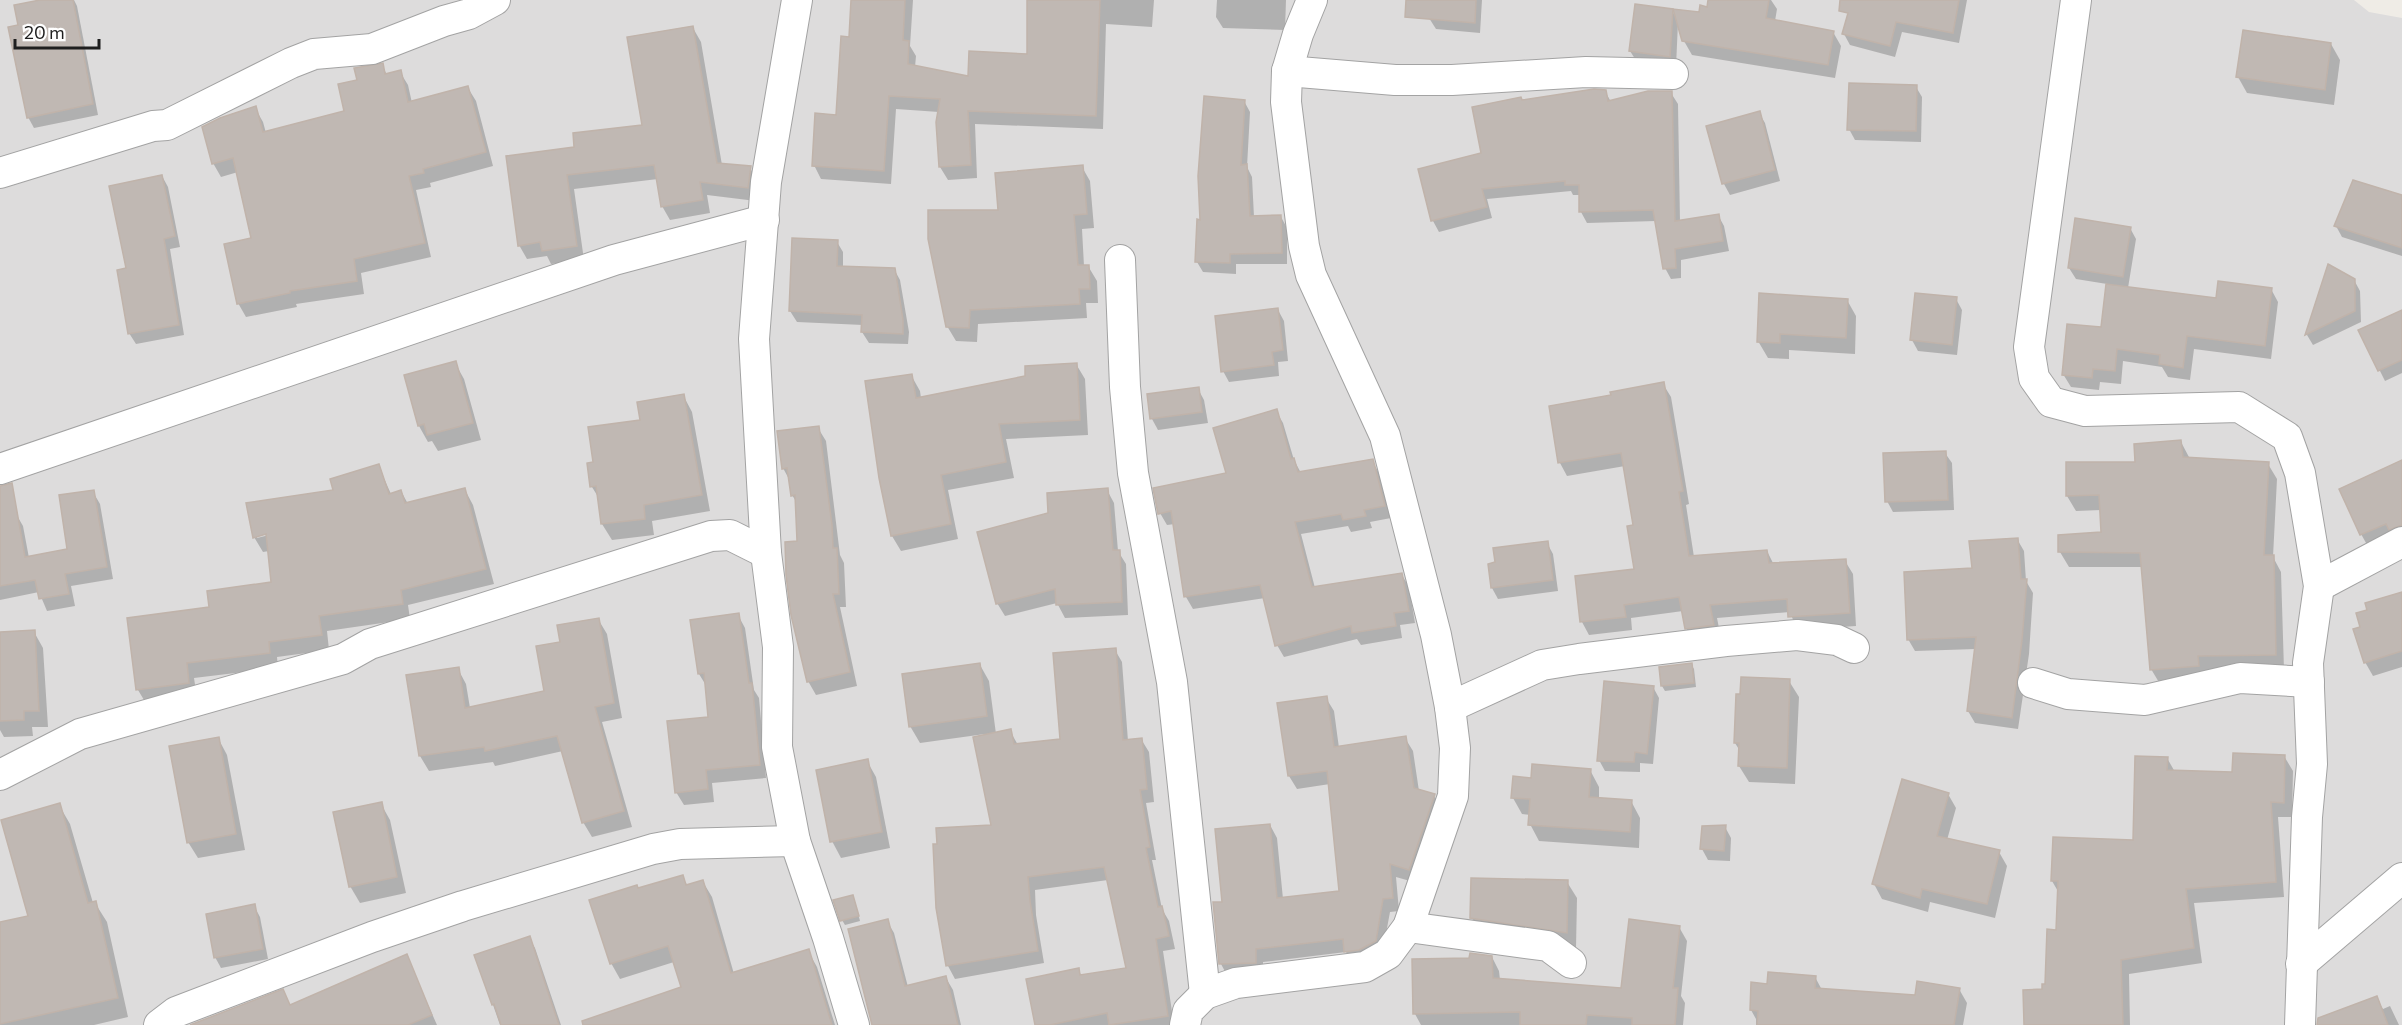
<svg xmlns="http://www.w3.org/2000/svg" width="2402" height="1025" font-family="Commissioner,sans-serif">
<style>
.residential{fill:#dddcdc}
.shadow{fill:#0003;fill-rule:evenodd}
.building{fill:#c0b8b3;stroke:#c0b3aa;stroke-width:1.5}
.lines{fill:none;stroke-linecap:round;stroke-linejoin:round}
.minor-casing{stroke:#a3a3a3;stroke-width:32}
.minor{stroke:#fff;stroke-width:30}
</style>
<rect width="100%" height="100%" fill="#efece6"/>
<polygon class="residential" points="0,0 2354,0 2369,12 2402,18 2402,1025 0,1025"/>
<g class="shadow">
<polygon points="48,0 74,0 77,6 98,115 34,128 28,117 20,26"/>
<polygon points="853,0 913,0 910,46 916,56 915,67 969,78 1028,55 1028,0 1154,0 1152,27 1106,24 1103,129 975,124 977,178 948,180 940,167 939,112 896,109 891,184 821,179 814,165 838,116 850,38"/>
<polygon points="1217,0 1286,0 1285,30 1223,28 1216,17"/>
<polygon points="1431,0 1482,0 1480,33 1436,29 1429,18"/>
<polygon points="1710,0 1771,0 1777,9 1775,21 1833,32 1841,46 1835,78 1692,55 1684,41 1678,22 1676,67 1637,62 1630,51 1672,10 1676,18 1700,14 1709,8"/>
<polygon points="1853,0 1967,0 1959,43 1902,32 1895,57 1850,45 1844,34"/>
<polygon points="693,28 701,42 722,165 750,168 758,182 756,201 707,195 710,213 670,220 662,206 658,179 574,189 584,260 551,264 547,256 527,259 519,245 576,148 643,126"/>
<polygon points="2331,44 2340,60 2334,105 2247,93 2238,77"/>
<polygon points="382,65 387,75 400,72 408,85 412,103 468,88 476,101 493,166 430,183 431,187 416,190 431,257 361,273 364,294 296,304 297,307 246,317 238,303 252,239 238,172 221,177 213,163 255,108 263,122 266,133 346,112 359,81"/>
<polygon points="1916,87 1922,97 1921,142 1855,140 1849,129"/>
<polygon points="1605,91 1611,102 1671,93 1678,104 1680,222 1718,215 1724,226 1729,251 1681,260 1681,278 1671,279 1665,268 1656,221 1587,223 1581,212 1580,195 1573,195 1571,191 1487,199 1492,218 1439,232 1433,221 1420,170 1483,154 1522,102"/>
<polygon points="1244,101 1250,112 1247,167 1252,177 1254,217 1281,217 1287,228 1287,264 1236,264 1236,274 1203,272 1197,262 1201,221"/>
<polygon points="1759,113 1765,123 1780,181 1730,195 1724,184 1708,127"/>
<polygon points="1082,167 1090,181 1094,228 1082,229 1084,266 1088,266 1097,281 1098,303 1086,303 1087,318 978,324 977,342 956,341 947,326 1000,211"/>
<polygon points="162,176 168,187 180,247 170,249 184,335 136,344 129,333 128,269"/>
<polygon points="2402,197 2402,256 2342,237 2336,226"/>
<polygon points="2130,228 2136,239 2128,288 2217,300 2271,289 2278,302 2271,359 2194,349 2190,380 2168,377 2162,367 2123,361 2121,384 2100,382 2099,390 2071,387 2063,374 2102,328 2107,284 2076,279 2069,268"/>
<polygon points="837,242 843,252 843,268 894,269 900,280 909,332 908,344 869,343 862,332 863,325 797,322 790,311"/>
<polygon points="2328,266 2354,280 2360,291 2361,322 2313,345 2307,335"/>
<polygon points="1956,299 1962,310 1957,355 1918,351 1912,340"/>
<polygon points="1847,300 1856,316 1855,354 1789,350 1789,359 1768,358 1758,341"/>
<polygon points="1278,310 1284,321 1288,361 1278,362 1279,376 1229,382 1223,371"/>
<polygon points="2402,311 2402,373 2385,381 2360,331"/>
<polygon points="455,363 464,379 481,440 438,451 432,441 428,442 419,426 405,376"/>
<polygon points="1076,364 1085,379 1088,435 1006,439 1014,478 948,490 958,539 901,551 892,536 911,375 920,391 921,398 1027,378"/>
<polygon points="1663,384 1671,397 1689,504 1686,505 1694,557 1767,551 1774,565 1845,561 1853,574 1856,626 1797,630 1790,612 1717,618 1721,638 1694,641 1686,628 1683,611 1631,618 1632,630 1589,635 1582,622 1576,577 1635,570 1635,526 1625,466 1567,476 1560,463 1612,397"/>
<polygon points="1198,389 1204,400 1208,423 1158,430 1152,419"/>
<polygon points="683,395 692,412 710,511 652,521 654,535 612,540 602,524 600,500 592,487 589,464 594,463 642,422"/>
<polygon points="1276,411 1283,423 1294,460 1301,473 1372,461 1379,473 1391,518 1370,522 1372,528 1351,532 1348,526 1301,534 1315,588 1402,575 1409,587 1415,623 1400,625 1402,638 1361,645 1357,639 1284,657 1277,645 1265,598 1193,609 1186,597 1175,524 1167,525 1160,513 1228,474"/>
<polygon points="818,428 826,441 840,555 844,563 846,607 840,607 857,686 816,695 808,681 797,503 792,495 790,481 783,468"/>
<polygon points="2181,442 2190,459 2268,464 2277,479 2273,557 2281,572 2284,670 2160,684 2151,669 2143,567 2069,567 2060,552 2102,533 2101,510 2076,511 2067,496"/>
<polygon points="1945,453 1952,463 1954,510 1893,512 1887,501"/>
<polygon points="2402,462 2402,543 2370,550 2361,534"/>
<path d="M378,465L391,494L401,491L408,504L465,490L473,505L494,584L408,605L410,619L327,631L329,650L277,657L278,668L194,678L197,698L147,705L138,690L129,619L210,609L208,592L273,584L269,551L263,552L254,537L247,504L335,491L332,480ZM273,531V534L257,538V535Z"/>
<polygon points="1107,490 1114,503 1118,551 1126,564 1128,615 1065,618 1057,603 1005,616 997,603 1050,515"/>
<polygon points="93,492 100,504 113,579 71,586 75,606 47,611 39,592 0,600 0,517 16,514 23,526 29,558 69,550"/>
<polygon points="2017,539 2024,551 2026,581 2033,593 2029,654 2018,729 1975,723 1968,711 1976,649 1915,651 1908,639 1973,570"/>
<polygon points="1547,543 1553,554 1558,591 1498,599 1492,588 1489,565"/>
<polygon points="2402,594 2402,667 2373,676 2365,662 2362,628"/>
<polygon points="738,615 745,628 754,690 759,698 766,778 712,783 714,802 684,805 676,792 710,718 707,687 699,674 692,622"/>
<polygon points="598,619 607,634 622,718 602,722 632,827 592,837 583,822 563,751 495,766 493,762 429,771 420,756 408,677 458,669 466,684 470,708 546,692 561,643"/>
<polygon points="34,632 43,648 48,727 32,727 33,736 4,737 0,730 0,633"/>
<polygon points="1115,650 1122,662 1128,741 1141,739 1149,752 1154,802 1146,803 1156,860 1152,860 1162,909 1169,921 1175,949 1163,951 1174,1025 1037,1025 1078,970 1082,976 1128,969 1108,880 1035,890 1036,915 1044,963 955,979 948,966 938,908 993,826 985,734 920,743 910,726 980,665 989,681 996,734 1010,731 1018,745 1061,740"/>
<polygon points="1691,664 1694,669 1696,687 1665,691 1662,686"/>
<polygon points="1789,681 1799,697 1795,784 1749,782 1739,766 1740,751 1735,743"/>
<polygon points="1653,687 1659,698 1653,764 1640,763 1640,772 1605,771 1599,760"/>
<polygon points="1326,698 1334,711 1339,748 1405,738 1413,751 1419,791 1434,796 1442,809 1417,883 1396,877 1399,911 1390,912 1382,955 1353,965 1346,952 1263,962 1263,976 1228,977 1221,964 1224,904 1270,825 1277,838 1283,899 1340,892 1330,784 1297,789 1289,776 1279,704"/>
<polygon points="218,738 227,755 245,850 198,858 188,842"/>
<polygon points="2284,756 2293,771 2292,817 2278,817 2284,897 2194,903 2202,963 2129,974 2130,1025 2025,1025 2046,986 2057,931 2059,893 2052,881 2135,841 2167,758 2175,772 2234,774"/>
<polygon points="867,761 876,777 890,848 841,858 832,841"/>
<polygon points="1590,770 1599,787 1599,799 1631,801 1640,818 1639,848 1539,841 1530,824 1531,815 1522,814 1513,798 1533,779"/>
<polygon points="1948,794 1956,808 1947,840 1999,852 2007,866 1995,918 1930,902 1928,912 1882,899 1874,884"/>
<polygon points="381,804 390,820 406,893 360,903 350,886"/>
<polygon points="59,805 70,824 93,903 95,903 107,922 128,1017 94,1025 0,1025 0,924 30,917"/>
<polygon points="1725,827 1731,838 1730,861 1708,860 1702,849"/>
<polygon points="682,877 688,886 703,882 712,897 734,974 808,951 817,967 835,1025 612,1025 682,988 674,962 620,979 611,963 638,890"/>
<polygon points="1567,882 1577,898 1576,948 1481,934 1472,918"/>
<polygon points="855,902 860,921 845,925 842,920"/>
<polygon points="254,906 260,917 268,959 221,968 215,957"/>
<polygon points="887,921 894,933 908,987 946,978 953,990 961,1025 874,1025"/>
<polygon points="1679,927 1687,941 1681,996 1685,1003 1683,1025 1421,1025 1415,1014 1414,961 1492,957 1499,971 1500,980 1622,990"/>
<polygon points="529,938 535,948 561,1025 500,1025 476,956"/>
<polygon points="406,955 437,1025 197,1025 283,991 291,1007"/>
<polygon points="1815,977 1822,990 1916,997 1959,989 1967,1003 1963,1025 1756,1025 1756,1019 1751,1010 1769,985"/>
<polygon points="2376,998 2383,1009 2390,1006 2399,1025 2334,1025"/>
</g>
<g class="building">
<polygon points="40,0 73,0 93,104 27,118 8,27 18,25 14,5"/>
<polygon points="851,0 905,0 903,40 909,41 908,64 968,76 969,51 1027,54 1027,0 1100,0 1096,116 968,111 971,165 939,167 936,122 940,99 889,96 884,171 812,166 815,113 836,115 841,36 849,37"/>
<polygon points="1406,0 1476,0 1475,23 1405,17"/>
<polygon points="1708,0 1769,0 1766,18 1834,31 1828,65 1682,41 1673,9 1699,12 1700,5 1707,7"/>
<polygon points="1840,0 1959,0 1953,33 1896,22 1890,46 1842,34 1848,13 1839,11"/>
<polygon points="1635,4 1673,9 1670,57 1629,51"/>
<polygon points="693,26 717,163 751,166 748,188 700,182 703,200 661,207 654,165 567,175 577,246 542,251 540,242 518,246 506,156 574,147 573,133 642,125 627,37"/>
<polygon points="2243,30 2331,43 2325,90 2236,77"/>
<polygon points="383,63 385,74 401,70 408,102 468,86 486,152 423,169 424,173 409,176 425,243 354,259 357,281 290,291 290,293 237,304 224,244 251,238 233,158 212,164 202,127 220,118 256,106 263,132 344,111 338,84 357,80 354,68"/>
<polygon points="1849,83 1917,85 1916,131 1847,130"/>
<polygon points="1594,89 1606,90 1608,101 1648,91 1672,91 1675,221 1719,214 1723,241 1675,249 1676,268 1663,269 1653,210 1579,212 1579,185 1565,185 1565,181 1482,189 1487,207 1431,221 1418,169 1481,153 1472,107 1521,97 1522,100"/>
<polygon points="1204,96 1245,100 1241,165 1247,164 1250,216 1281,215 1282,253 1230,254 1230,263 1195,262 1197,219 1200,220 1198,176"/>
<polygon points="1760,111 1775,170 1722,184 1706,126"/>
<polygon points="1083,165 1087,214 1074,215 1078,265 1089,265 1090,289 1079,289 1080,304 970,310 969,328 946,327 928,239 928,210 998,210 995,173"/>
<polygon points="162,175 175,236 164,239 179,325 128,334 117,270 126,268 109,186"/>
<polygon points="2353,180 2402,195 2402,248 2334,226"/>
<polygon points="2075,218 2131,227 2123,277 2068,268"/>
<polygon points="792,238 838,240 837,266 895,268 903,320 903,334 861,332 862,315 789,311"/>
<polygon points="2328,264 2355,279 2355,311 2305,335"/>
<polygon points="2218,281 2272,288 2265,346 2187,336 2183,368 2159,364 2160,355 2117,349 2115,371 2093,369 2092,378 2062,375 2067,324 2101,327 2106,284 2216,298"/>
<polygon points="1759,293 1848,299 1846,338 1780,334 1780,343 1757,342"/>
<polygon points="1915,293 1957,297 1952,345 1910,340"/>
<polygon points="1278,308 1283,350 1272,352 1274,365 1221,372 1215,316"/>
<polygon points="2402,310 2402,360 2378,371 2358,330"/>
<polygon points="456,361 473,423 427,435 424,424 418,426 404,375"/>
<polygon points="1077,363 1080,420 999,424 1006,462 941,475 951,524 891,536 879,478 865,381 912,374 916,398 1025,376 1025,366"/>
<polygon points="1664,382 1683,491 1679,492 1689,556 1767,550 1769,563 1846,559 1850,613 1788,617 1787,599 1710,605 1714,625 1685,629 1679,597 1624,605 1626,617 1580,622 1575,576 1634,569 1627,526 1633,525 1621,453 1558,463 1549,406 1611,395 1610,392"/>
<polygon points="1199,387 1202,412 1150,419 1147,394"/>
<polygon points="684,394 702,495 644,505 645,519 601,524 596,486 590,487 587,463 593,462 588,427 640,420 637,402"/>
<polygon points="1277,409 1291,459 1294,458 1298,472 1373,459 1385,506 1364,510 1366,516 1343,520 1341,514 1295,522 1312,587 1402,573 1409,611 1394,613 1396,626 1352,633 1351,626 1275,646 1260,585 1184,597 1171,511 1158,514 1153,488 1226,473 1213,428"/>
<polygon points="819,426 832,525 833,548 837,548 839,594 833,594 850,672 807,682 791,615 786,575 785,542 797,541 795,495 791,496 787,468 782,469 777,431"/>
<polygon points="2181,440 2183,457 2269,462 2264,555 2274,555 2276,655 2198,656 2199,666 2150,670 2140,553 2058,552 2058,535 2101,532 2099,495 2066,496 2066,462 2135,462 2134,444"/>
<polygon points="1946,451 1948,500 1885,502 1883,453"/>
<polygon points="2402,460 2402,525 2389,530 2386,524 2360,535 2339,489"/>
<polygon points="379,464 389,494 401,490 405,503 465,488 486,569 401,590 403,604 319,616 322,635 269,642 270,653 187,663 189,683 136,690 127,618 209,607 207,591 271,582 266,534 253,538 246,503 333,490 330,479"/>
<polygon points="12,483 25,557 67,549 59,495 94,490 107,567 65,574 69,594 39,599 35,580 0,586 0,486"/>
<polygon points="1108,488 1113,550 1120,550 1122,602 1056,605 1055,589 996,604 977,532 1048,513 1047,493"/>
<polygon points="2018,538 2021,579 2027,579 2022,640 2012,718 1967,711 1976,637 1907,640 1904,572 1972,568 1969,541"/>
<polygon points="1548,541 1553,580 1491,588 1488,564 1495,562 1493,548"/>
<polygon points="2402,592 2402,651 2364,663 2353,629 2360,627 2356,613 2367,610 2365,603"/>
<polygon points="739,613 749,683 752,683 760,765 706,770 708,789 675,793 667,721 708,717 704,673 698,674 690,620"/>
<polygon points="599,618 614,703 595,707 624,811 582,823 557,736 485,751 484,747 419,756 406,675 459,667 465,708 544,691 536,646 560,642 557,625"/>
<polygon points="35,630 39,711 24,711 24,720 0,721 0,632"/>
<polygon points="1116,648 1123,740 1142,738 1147,789 1140,790 1150,847 1146,848 1158,907 1162,906 1169,936 1156,939 1168,1016 1109,1025 1107,1013 1050,1025 1035,1025 1026,979 1079,968 1080,975 1126,968 1104,867 1028,877 1030,901 1038,951 946,966 936,908 933,844 937,844 936,828 991,825 973,737 1011,729 1014,744 1060,739 1053,653"/>
<polygon points="980,663 987,716 909,727 902,674"/>
<polygon points="1692,663 1694,683 1661,686 1659,667"/>
<polygon points="1741,677 1790,679 1787,768 1738,766 1739,743 1734,743 1736,694 1740,694"/>
<polygon points="1604,681 1654,686 1647,754 1635,752 1634,762 1597,761"/>
<polygon points="1327,696 1334,747 1406,736 1414,788 1435,794 1409,870 1390,864 1393,898 1383,899 1376,941 1359,950 1344,952 1343,939 1256,949 1256,963 1219,964 1213,902 1222,902 1215,829 1270,824 1277,898 1339,891 1327,771 1288,776 1277,703"/>
<polygon points="219,737 236,834 187,843 169,746"/>
<polygon points="2233,753 2285,755 2284,803 2271,802 2276,882 2186,889 2194,948 2121,960 2123,1025 2024,1025 2023,990 2042,989 2042,984 2045,984 2047,929 2056,930 2058,881 2051,881 2053,837 2133,840 2135,756 2168,757 2167,770 2232,772"/>
<polygon points="868,759 882,832 830,842 816,770"/>
<polygon points="1532,764 1591,769 1589,797 1632,800 1630,832 1528,825 1530,799 1511,798 1513,776 1531,778"/>
<polygon points="1902,779 1949,793 1937,836 2000,850 1987,904 1922,889 1920,898 1872,884"/>
<polygon points="382,802 397,877 349,887 333,812"/>
<polygon points="60,803 88,903 96,901 118,998 0,1024 0,922 28,916 1,820"/>
<polygon points="1726,825 1724,851 1700,849 1702,826"/>
<polygon points="683,875 686,885 703,880 731,973 809,949 832,1025 583,1025 582,1021 681,987 668,946 610,964 589,900 637,885 638,888"/>
<polygon points="1471,878 1568,880 1567,933 1470,918"/>
<polygon points="853,895 859,916 840,921 833,900"/>
<polygon points="255,904 263,949 214,958 206,914"/>
<polygon points="888,919 905,986 946,976 958,1025 872,1025 848,929"/>
<polygon points="1629,919 1680,926 1673,988 1678,988 1675,1025 1632,1025 1632,1018 1587,1015 1586,1025 1520,1025 1520,1012 1413,1014 1412,959 1469,958 1470,953 1492,956 1493,978 1621,988"/>
<polygon points="530,936 546,986 559,1025 501,1025 494,1004 492,1005 474,955"/>
<polygon points="407,954 432,1015 408,1025 190,1025 283,989 290,1005"/>
<polygon points="1768,972 1816,976 1815,988 1915,995 1917,981 1960,988 1954,1025 1757,1025 1758,1011 1750,1010 1751,982 1767,984"/>
<polygon points="2377,996 2388,1025 2317,1025 2318,1018"/>
</g>
<g class="lines">
<defs>
<g id="minor">
<polyline points="797,0 766,182 754,339 766,553 778,647 777,747 795,841 828,938 854,1025"/>
<polyline points="2076,0 2029,347 2034,378 2051,402 2085,411 2239,407 2287,437 2300,473 2319,586 2308,663 2312,764 2307,817 2300,1025"/>
<polyline points="1287,71 1395,80 1452,80 1586,72 1673,74"/>
<polyline points="0,173 153,126 167,125 291,63 314,54 372,49 444,21 469,14 495,0"/>
<polyline points="1120,260 1125,387 1133,473 1172,682 1205,994"/>
<polyline points="0,469 614,260 764,220"/>
<polyline points="2319,586 2402,542"/>
<polyline points="2033,683 2068,694 2145,700 2240,678 2309,682"/>
<polyline points="1450,707 1542,665 1579,659 1726,641 1797,635 1837,640 1854,648"/>
<polyline points="0,775 80,734 343,659 370,644 711,536 730,535 766,553"/>
<polyline points="1408,927 1548,946 1571,963"/>
<polyline points="2301,964 2402,878"/>
<polyline points="159,1025 176,1012 372,937 463,906 653,849 680,844 795,841"/>
<polyline points="1185,1025 1188,1011 1205,994 1236,983 1365,967 1388,954 1408,927 1453,796 1455,748 1450,707 1436,635 1385,436 1311,275 1304,246 1286,102 1287,71 1298,34 1312,0"/>
</g>
</defs>
<use href="#minor" class="minor-casing"/>
<use href="#minor" class="minor"/>
</g>
<path d="M15 39v9h84v-9" fill="none" stroke="#1f1f1f" stroke-width="3"/>
<text x="24" y="39" font-size="18" fill="#1f1f1f" stroke="#ffffff" stroke-width="4.5" paint-order="stroke">20 m</text>
</svg>
